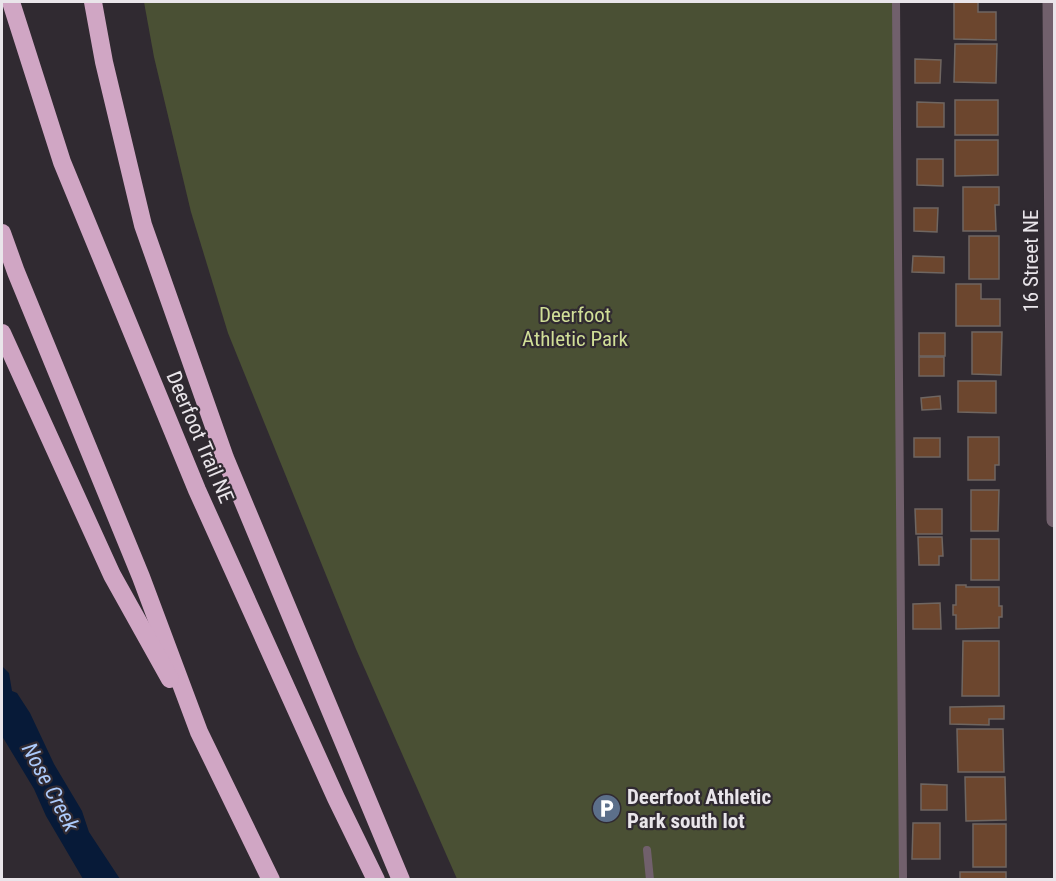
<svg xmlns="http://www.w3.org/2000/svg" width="1056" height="881" font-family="'Roboto Condensed',sans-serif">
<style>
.green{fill:#4a5034}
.water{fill:#071a38}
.building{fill:#6c462e;stroke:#6f6661;stroke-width:1.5}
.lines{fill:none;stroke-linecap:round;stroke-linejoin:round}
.lane{stroke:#71606c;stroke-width:8}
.street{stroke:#71606c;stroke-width:15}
.highway{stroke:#d0a6c4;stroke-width:18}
.labels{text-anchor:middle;stroke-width:4.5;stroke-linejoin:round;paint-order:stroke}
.street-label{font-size:21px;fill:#e9e5ea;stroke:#302a31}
.park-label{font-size:21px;fill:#d0de97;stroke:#302a31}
.poi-label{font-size:21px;font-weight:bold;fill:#e9e5ea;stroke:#302a31;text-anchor:start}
.water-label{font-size:22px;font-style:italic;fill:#accafa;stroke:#302a31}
</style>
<rect width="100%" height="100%" fill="#302a31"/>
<polygon class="green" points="144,2 896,2 903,879 457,879 356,649 228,333 191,212 154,57"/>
<polygon class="water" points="2,666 9,673 12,691 17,693 30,713 54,764 82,811 89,832 120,879 83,879 46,816 34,789 2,736"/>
<g class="building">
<polygon points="954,2 978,2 978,12 996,12 996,40 954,39"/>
<polygon points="955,44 997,44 996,83 954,82"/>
<polygon points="915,59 941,60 940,83 915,83"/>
<rect x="955" y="100" width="43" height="35"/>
<polygon points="917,102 944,103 944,127 917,127"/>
<polygon points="955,140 998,140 998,175 955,176"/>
<polygon points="917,159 943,159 943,186 917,185"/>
<polygon points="963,187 999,187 999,205 995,205 996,231 963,231"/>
<polygon points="914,208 938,208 937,232 914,231"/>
<rect x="969" y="236" width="30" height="43"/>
<polygon points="913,256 944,257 944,273 912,272"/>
<polygon points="956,284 981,284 981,299 1000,299 1000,326 956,326"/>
<polygon points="972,332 1002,332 1001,375 972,374"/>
<rect x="919" y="333" width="26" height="23"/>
<rect x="919" y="357" width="25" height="19"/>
<polygon points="958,381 996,381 996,413 958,412"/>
<polygon points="940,396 941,409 922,410 921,398"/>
<polygon points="968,437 999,437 999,465 995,465 995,480 968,480"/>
<rect x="914" y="438" width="26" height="19"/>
<polygon points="971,490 999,490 998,531 971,531"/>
<polygon points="915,509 942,509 942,534 916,534"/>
<polygon points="918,537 942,537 943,556 939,556 939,565 919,565"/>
<rect x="971" y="539" width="28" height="41"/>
<polygon points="956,585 966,585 966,587 999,587 999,606 1002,606 1002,617 999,617 999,628 956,629 956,615 953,615 953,605 956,605"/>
<polygon points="940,603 941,629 913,629 913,604"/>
<polygon points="963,641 999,641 999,696 962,696"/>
<polygon points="1004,706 1004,719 989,719 989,725 950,724 950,707"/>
<polygon points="957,729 1003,729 1004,772 958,772"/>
<polygon points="965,777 1005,777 1006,820 966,821"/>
<polygon points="921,784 947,785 947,810 921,810"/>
<polygon points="913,823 940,823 940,859 912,859"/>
<rect x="973" y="824" width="33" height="43"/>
<rect x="960" y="872" width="46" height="8"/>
</g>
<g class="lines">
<g class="lane">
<polyline points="896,2 903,880"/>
<polyline points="647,850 650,880"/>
</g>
<polyline class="street" points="1050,2 1054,520"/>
<g class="highway">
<polyline points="11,2 62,162 197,490 336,798 376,880"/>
<polyline points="93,2 104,62 143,225 225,458 401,880"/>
<polyline points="2,233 16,272 141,577 199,732 271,880"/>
<polyline points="2,333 112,575 170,679"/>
</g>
</g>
<defs>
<symbol id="parking-disc" viewBox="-11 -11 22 22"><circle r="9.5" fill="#5c6f8a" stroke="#302a31"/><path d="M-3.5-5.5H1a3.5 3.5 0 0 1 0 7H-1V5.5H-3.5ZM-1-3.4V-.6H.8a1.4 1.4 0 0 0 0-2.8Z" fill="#fff"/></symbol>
</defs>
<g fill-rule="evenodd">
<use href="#parking-disc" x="590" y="792" width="33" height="33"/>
</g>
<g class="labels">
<g class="street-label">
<text transform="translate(1031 261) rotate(-90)" y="7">16 Street NE</text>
<text transform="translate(200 437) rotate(67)" y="7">Deerfoot Trail NE</text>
</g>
<g class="park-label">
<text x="575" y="322">Deerfoot<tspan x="575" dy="24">Athletic Park</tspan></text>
</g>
<g class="poi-label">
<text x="627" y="804">Deerfoot Athletic<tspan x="627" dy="24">Park south lot</tspan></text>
</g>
<g class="water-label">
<text transform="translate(51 787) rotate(62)" y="8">Nose Creek</text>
</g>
</g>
<rect width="1056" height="881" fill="none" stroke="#e9e5ea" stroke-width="6"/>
</svg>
